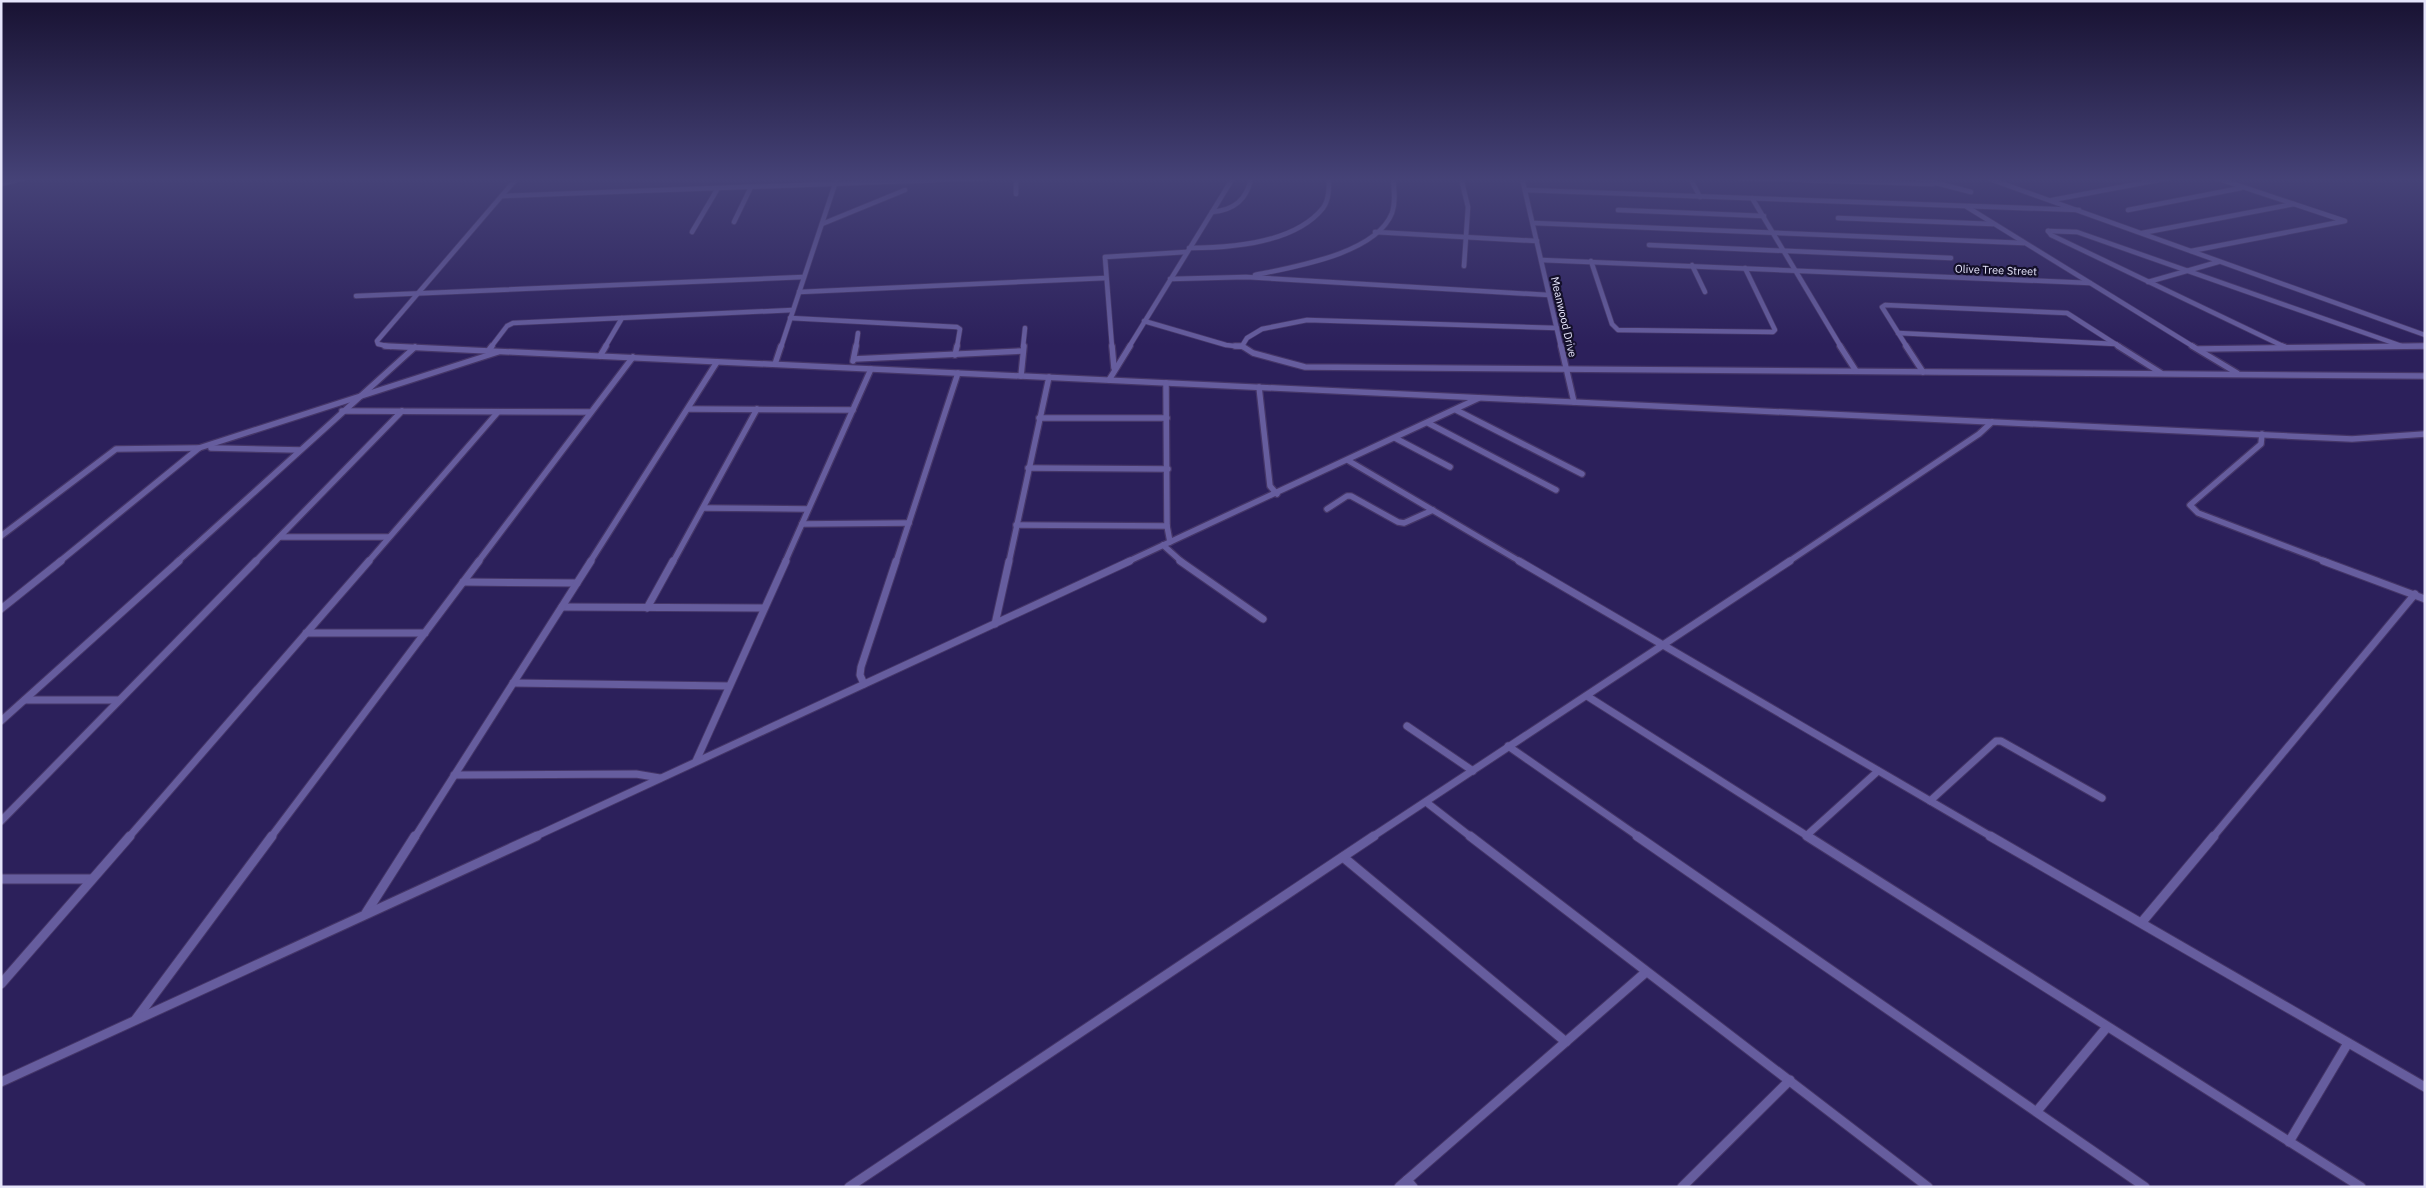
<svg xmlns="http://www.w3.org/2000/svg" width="2426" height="1188" font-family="'IBM Plex Sans',sans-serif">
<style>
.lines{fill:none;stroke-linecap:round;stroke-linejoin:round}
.minor-far3-casing{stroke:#453668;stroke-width:6}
.minor-far2-casing{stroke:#453668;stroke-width:8}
.minor-far1-casing{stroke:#453668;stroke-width:9}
.minor-casing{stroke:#453668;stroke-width:11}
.minor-far3{stroke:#665d9e;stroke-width:4.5}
.minor-far2{stroke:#665d9e;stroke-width:5.5}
.minor-far1{stroke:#665d9e;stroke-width:7}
.minor{stroke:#665d9e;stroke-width:9}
.labels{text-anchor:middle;stroke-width:4.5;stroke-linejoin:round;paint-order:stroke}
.far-street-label{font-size:11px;fill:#e6e5fb;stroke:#14102a}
</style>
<rect width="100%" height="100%" fill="#2c205b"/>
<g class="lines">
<defs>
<g id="minor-far3">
<polyline points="1016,178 1016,194"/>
<polyline points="1461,178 1468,207 1464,266"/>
<polyline points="1522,178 1561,347"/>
<polyline points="1690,178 1700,197"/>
<polyline points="1737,178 1933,184"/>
<polyline points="1917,178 1971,192"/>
<polyline points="1987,178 2425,335"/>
<polyline points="1,184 24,178"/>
<polyline points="1525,190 2079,210"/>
<polyline points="502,196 989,178"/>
<polyline points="1752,198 1841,347"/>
<polyline points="2052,200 2169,178"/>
<polyline points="1967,207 2194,347"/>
<polyline points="1618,210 1764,216"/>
<polyline points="2128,210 2241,188"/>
<path d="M1212,212C1234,210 1247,200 1251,178"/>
<polyline points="1838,218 1993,224"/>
<polyline points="734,222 751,187"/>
<polyline points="1533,223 2024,243"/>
<polyline points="822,224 905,190"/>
<polyline points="2048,231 2077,232 2402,346"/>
<polyline points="2048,231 2051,235 2285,347"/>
<polyline points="692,232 718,188"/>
<polyline points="1375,232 1537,241"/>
<polyline points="2142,233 2294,204"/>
<polyline points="1649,245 1951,258"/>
<path d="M1189,248C1230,248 1295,243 1323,208C1329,200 1329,188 1329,178"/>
<polyline points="2191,251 2345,221 2216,178"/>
<polyline points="1541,260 2090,283"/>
<polyline points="1591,261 1612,324 1618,330 1773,332 1775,330 1745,268"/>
<polyline points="1692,265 1705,292"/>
<path d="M1255,275C1293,267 1376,254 1392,213C1396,202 1394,189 1393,178"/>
<polyline points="1170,279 1246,277 1549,295"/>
<polyline points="2148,282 2218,262"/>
<polyline points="799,292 1106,278"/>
<polyline points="356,296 804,277"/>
<polyline points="790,318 957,327 960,329 957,347"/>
<polyline points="1144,321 1226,345 1243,347"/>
<polyline points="1898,333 2116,344"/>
<polyline points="1242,346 1247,338 1262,329 1307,320 1557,328"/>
<polyline points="391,347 378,344 377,341 517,178"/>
<polyline points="491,347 507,326 513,323 793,310"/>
<polyline points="605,347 622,318"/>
<polyline points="781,347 837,178"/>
<polyline points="856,347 858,333"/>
<polyline points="1023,347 1025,328"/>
<polyline points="1112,347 1105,257 1186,252"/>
<polyline points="1129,347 1233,178"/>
<polyline points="1907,347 1882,307 1885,305 2067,313 2120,347"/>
<polyline points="2363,347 2425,346"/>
</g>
<g id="minor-far2">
<polyline points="385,346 2352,439 2425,434"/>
<polyline points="1112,346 1114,368"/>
<polyline points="1235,346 1242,346 1253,353 1305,367 2425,376"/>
<polyline points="1561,346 1574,402"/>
<polyline points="1840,346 1856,371"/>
<polyline points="1906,346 1923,372"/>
<polyline points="2118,346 2161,373"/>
<polyline points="2192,346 2237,373"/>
<polyline points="2282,346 2285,347"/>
<polyline points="2199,349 2425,346"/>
<polyline points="489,350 492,346"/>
<polyline points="955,355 957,346"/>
<polyline points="600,356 606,346"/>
<polyline points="854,359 1023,351"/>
<polyline points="853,361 856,346"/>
<polyline points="775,364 781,346"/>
<polyline points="1021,376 1024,346"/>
<polyline points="1109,380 1130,346"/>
<polyline points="1166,383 1167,526 1170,542"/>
<polyline points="1259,387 1270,486 1277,494"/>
<polyline points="689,409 853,410"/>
<polyline points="1456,410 1582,474"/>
<polyline points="342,411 590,412"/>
<polyline points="1039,418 1167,418"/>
<polyline points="1428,423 1556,490"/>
<polyline points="2262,434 2261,444 2190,505 2198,513 2327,562"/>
<polyline points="1395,438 1450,467"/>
<polyline points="211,448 300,450"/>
<polyline points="1349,461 1521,562"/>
<polyline points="1028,468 1168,469"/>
<polyline points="704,508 807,509"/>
<polyline points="1327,509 1347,496 1351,496 1398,522 1404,523 1433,510"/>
<polyline points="802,524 909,523"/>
<polyline points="1016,525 1167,526"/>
<polyline points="1,536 116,449 199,448"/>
<polyline points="280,537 388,537"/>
<polyline points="1163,545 1182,562"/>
<polyline points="59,562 199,448 498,352"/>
<polyline points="177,562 415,347"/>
<polyline points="255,562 402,411"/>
<polyline points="368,562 498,412"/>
<polyline points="478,562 633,357"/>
<polyline points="590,562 717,362"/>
<polyline points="673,562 757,409"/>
<polyline points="785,562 871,369"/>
<polyline points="896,562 958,373"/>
<polyline points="1009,562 1049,377"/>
<polyline points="1127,562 1479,398"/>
<polyline points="1788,562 1979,434 1992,422"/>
</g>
<g id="minor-far1">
<polyline points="1180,561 1263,619"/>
<polyline points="1519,561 1992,837"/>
<polyline points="2323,561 2425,599"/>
<polyline points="463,582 577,583"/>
<polyline points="562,607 764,608"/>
<polyline points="647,608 673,561"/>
<polyline points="1,609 61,561"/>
<polyline points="995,624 1009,561"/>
<polyline points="306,633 425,633"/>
<polyline points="513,683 729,686"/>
<polyline points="864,684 860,675 861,667 896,561"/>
<polyline points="1587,696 1809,837"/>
<polyline points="25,700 119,700"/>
<polyline points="1,721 179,561"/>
<polyline points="1407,726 1473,771"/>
<polyline points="1508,746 1639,837"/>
<polyline points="696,761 786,561"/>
<polyline points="454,775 636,774 660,778"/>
<polyline points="1930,801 1996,741 2001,741 2102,798"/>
<polyline points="1426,802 1471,837"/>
<polyline points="1,821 256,561"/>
<polyline points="1806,836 1878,771"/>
<polyline points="129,837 369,561"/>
<polyline points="271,837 479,561"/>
<polyline points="415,837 591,561"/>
<polyline points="534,837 1130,561"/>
<polyline points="1372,837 1790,561"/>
<polyline points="2213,837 2415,594"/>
</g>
<g id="minor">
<polyline points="1470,836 1928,1187"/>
<polyline points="1637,836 2145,1187"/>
<polyline points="1807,836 2361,1187"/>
<polyline points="1990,836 2425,1087"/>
<polyline points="1343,857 1566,1042"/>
<polyline points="1,879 91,879"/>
<polyline points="366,913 415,836"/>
<polyline points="2142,922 2214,836"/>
<polyline points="1,984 130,836"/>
<polyline points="136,1019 272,836"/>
<polyline points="1,1082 537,836"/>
<polyline points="2037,1111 2107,1027"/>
<polyline points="2289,1142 2348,1043"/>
<polyline points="1407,1180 1413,1187"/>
<polyline points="849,1187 1374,836"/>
<polyline points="1399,1187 1646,972"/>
<polyline points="1682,1187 1790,1080"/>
</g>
</defs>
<use href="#minor-far3" class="minor-far3-casing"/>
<use href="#minor-far2" class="minor-far2-casing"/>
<use href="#minor-far1" class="minor-far1-casing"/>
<use href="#minor" class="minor-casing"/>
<use href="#minor-far3" class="minor-far3"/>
<use href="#minor-far2" class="minor-far2"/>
<use href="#minor-far1" class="minor-far1"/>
<use href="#minor" class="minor"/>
</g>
<linearGradient id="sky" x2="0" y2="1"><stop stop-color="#181232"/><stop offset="0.52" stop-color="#454277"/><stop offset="1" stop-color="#454277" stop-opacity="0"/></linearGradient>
<rect width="2426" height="345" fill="url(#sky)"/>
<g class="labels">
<g class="far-street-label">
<text transform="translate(1996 270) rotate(2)" y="4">Olive Tree Street</text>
<text transform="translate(1564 317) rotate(77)" y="4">Meanwood Drive</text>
</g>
</g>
<rect width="2426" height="1188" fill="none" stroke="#e6e5fb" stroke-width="5"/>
</svg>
